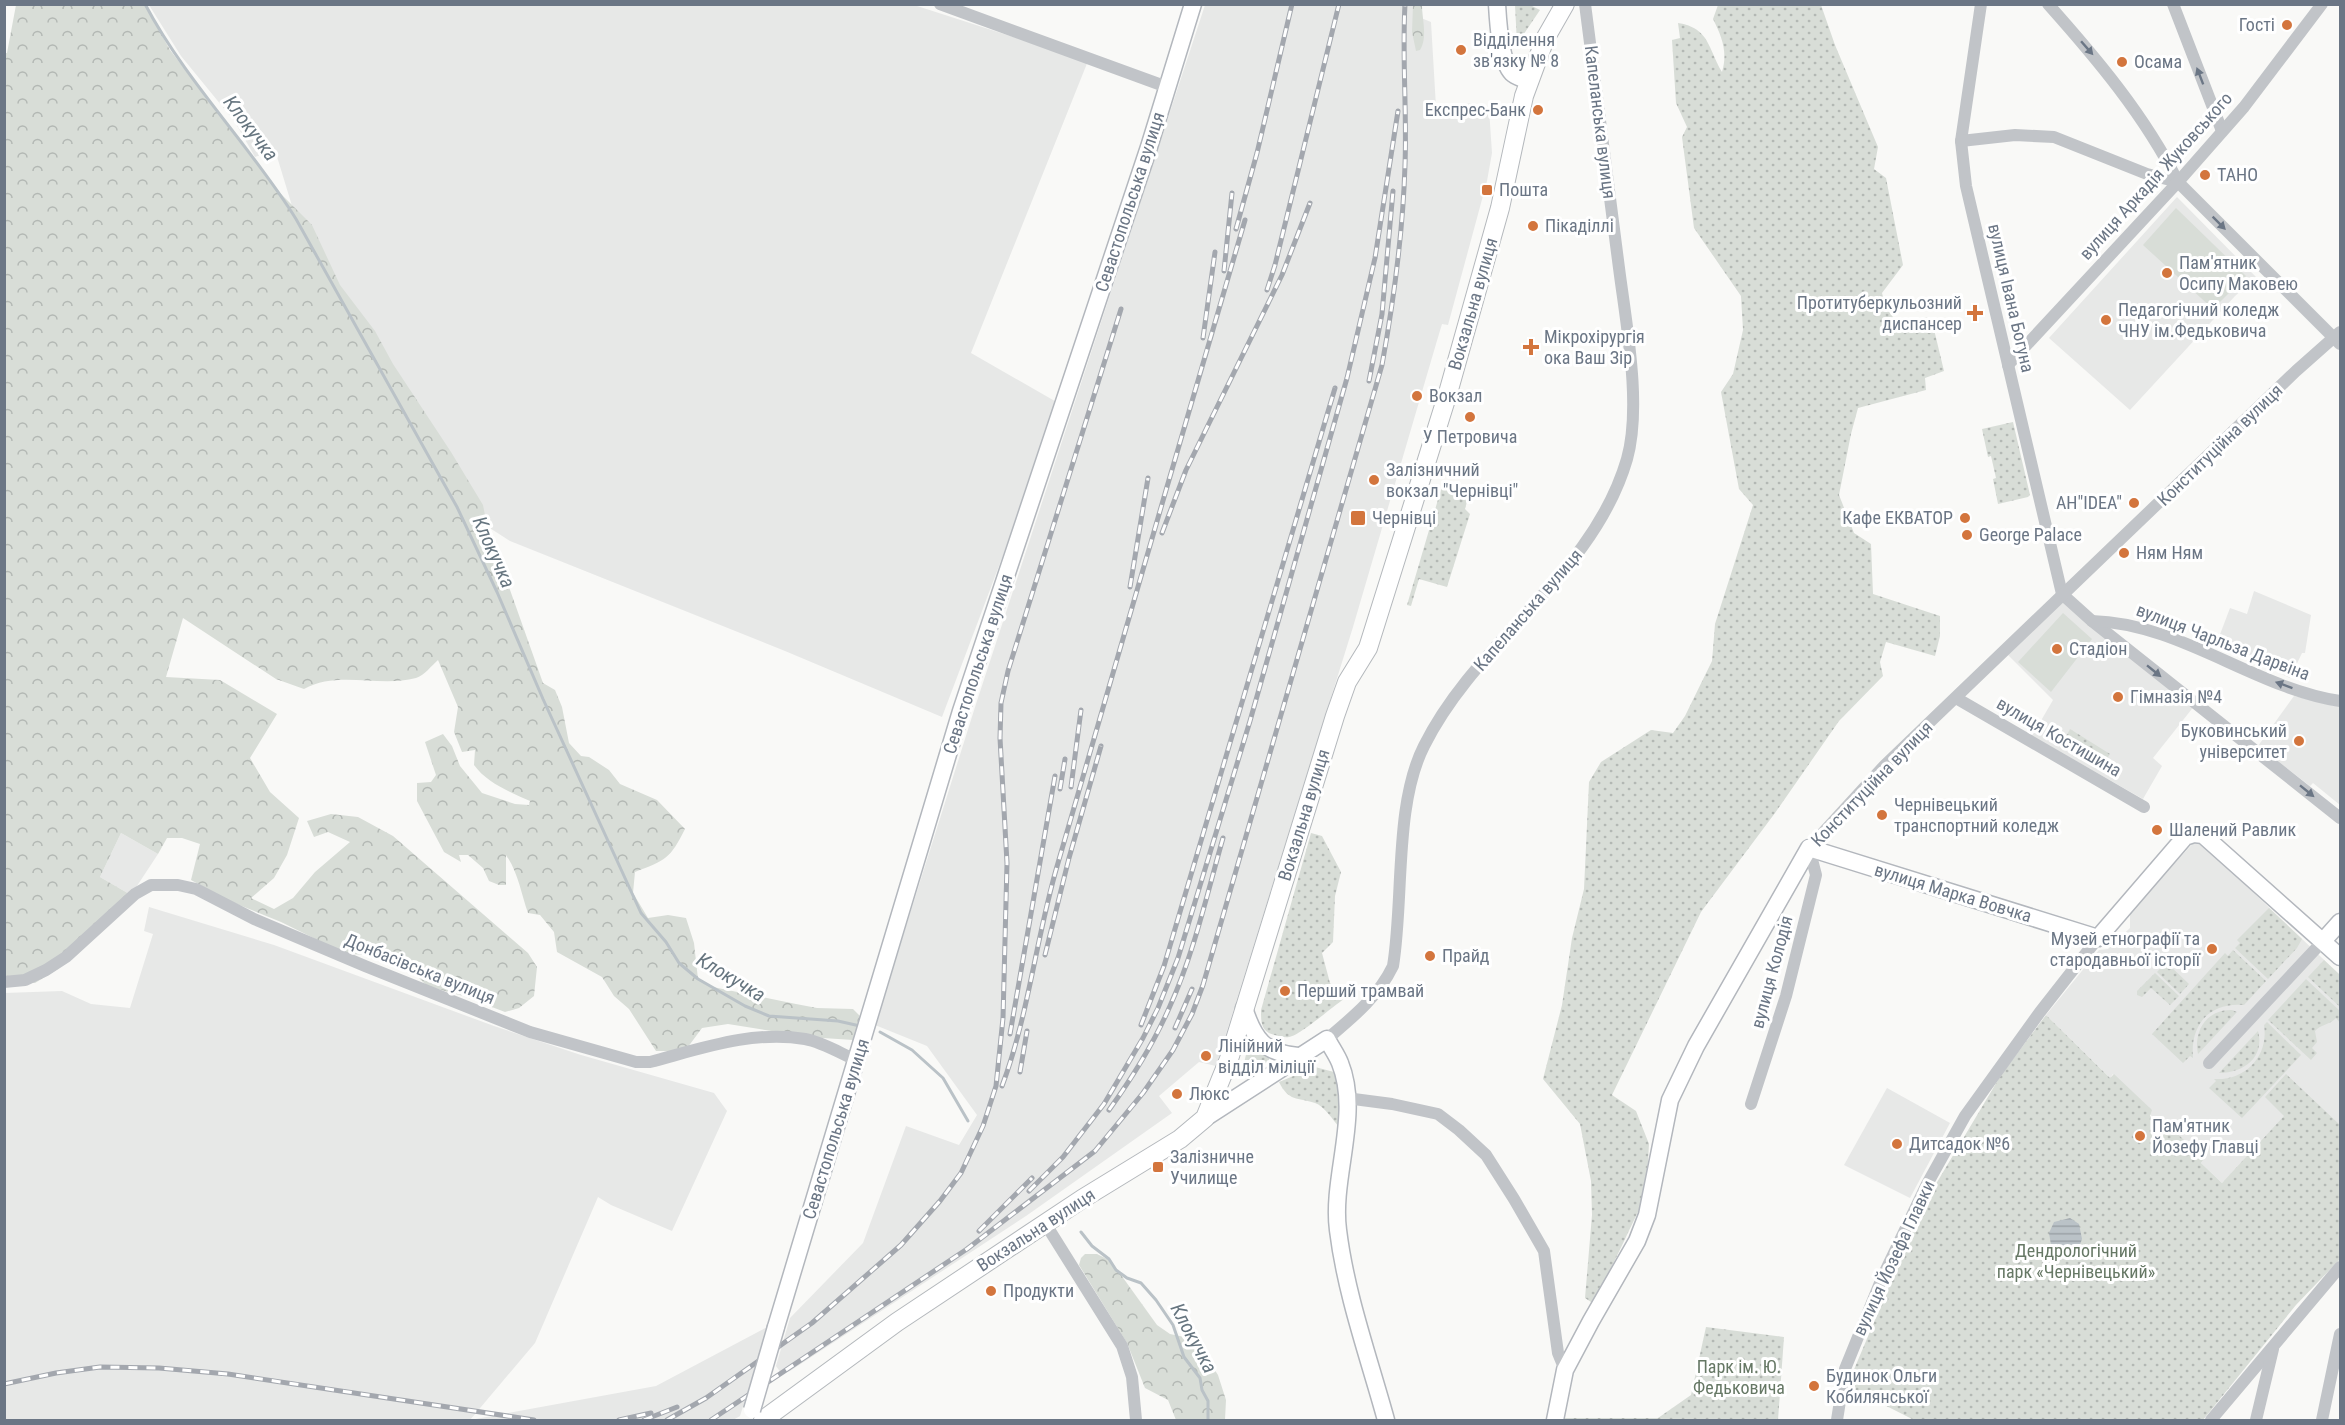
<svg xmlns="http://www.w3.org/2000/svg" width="2345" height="1425" font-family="'Roboto Condensed',sans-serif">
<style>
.built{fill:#e7e8e7}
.green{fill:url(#green-dots)}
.forest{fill:url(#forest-crowns)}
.pitch{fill:#d8ddd7}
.water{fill:url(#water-rules)}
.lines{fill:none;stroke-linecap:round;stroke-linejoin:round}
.stream{stroke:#bac2c7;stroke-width:3}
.secondary-casing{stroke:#b3b7bd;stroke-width:19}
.primary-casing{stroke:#b4b8bc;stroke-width:20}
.street{stroke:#c1c4c8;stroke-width:12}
.secondary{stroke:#fff;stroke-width:16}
.primary{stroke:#fff;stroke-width:18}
.rail-casing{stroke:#a3a7ae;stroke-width:5}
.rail{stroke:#fff;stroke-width:3;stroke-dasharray:9;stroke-linecap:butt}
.secondary-bridge-casing{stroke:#b3b7bd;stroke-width:19;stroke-linecap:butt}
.secondary-bridge{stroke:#fff;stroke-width:16}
.oneway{fill:#6b7685}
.poi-dot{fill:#d3753d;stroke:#fff;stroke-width:2}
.labels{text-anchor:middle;stroke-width:6;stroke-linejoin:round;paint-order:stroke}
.poi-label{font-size:18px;fill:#6b7685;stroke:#fff;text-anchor:start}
.street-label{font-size:18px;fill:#6b7685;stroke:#fff}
.park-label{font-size:18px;fill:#667865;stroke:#fff}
.water-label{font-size:20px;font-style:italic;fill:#677680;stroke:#fff}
</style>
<defs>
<pattern id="green-dots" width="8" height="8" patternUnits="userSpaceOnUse" patternTransform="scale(1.5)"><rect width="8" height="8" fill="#d8ddd7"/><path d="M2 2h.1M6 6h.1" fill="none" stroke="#b3b8b4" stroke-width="1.8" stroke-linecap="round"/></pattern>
<pattern id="forest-crowns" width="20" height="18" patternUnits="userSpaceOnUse" patternTransform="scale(1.5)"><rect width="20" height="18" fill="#d8ddd7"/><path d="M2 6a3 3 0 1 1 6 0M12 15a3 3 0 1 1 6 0" fill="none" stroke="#b3b8b4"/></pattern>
<pattern id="water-rules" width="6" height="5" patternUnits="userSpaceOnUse" patternTransform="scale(1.5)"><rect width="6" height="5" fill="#bac2c7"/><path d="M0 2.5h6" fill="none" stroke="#9ba2a7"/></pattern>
</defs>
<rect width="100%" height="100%" fill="#f9f9f7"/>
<g class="built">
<polygon points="149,5 914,5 1088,61 971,353 1060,404 942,717 785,651 510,541 457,507 296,219 275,150 255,157 235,122 181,56"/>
<polygon points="1205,5 1421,5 1421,18 1431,22 1436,107 1474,103 1475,111 1489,109 1492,153 1487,181 1448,325 1442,324 1436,344 1353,627 1216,1066 1199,1062 1159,1096 1172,1113 1026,1216 790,1371 781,1373 776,1366 790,1318 863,1243 906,1126 959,1145 977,1115 927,1046 875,1025 976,704"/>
<polygon points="2177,197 2256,277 2235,296 2130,410 2049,338"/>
<polygon points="2254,591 2311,615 2305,653 2302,653 2290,678 2216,645 2230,608 2247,614"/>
<polygon points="2063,596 2195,705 2153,758 2162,766 2143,799 2032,736 2053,700 2005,652"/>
<polygon points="2294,696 2340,707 2340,805 2313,783 2310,786 2258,746"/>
<polygon points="121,833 158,854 131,895 100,877"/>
<polygon points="2197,839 2340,975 2340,1259 2325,1275 2224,1181 2222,1183 2201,1163 2204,1159 2160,1125 2113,1074 2110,1078 2046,1015 2099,950 2108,949 2130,928 2130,912"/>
<polygon points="149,907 274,945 494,1026 581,1055 714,1093 727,1111 672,1231 611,1205 598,1197 535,1343 470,1420 656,1386 769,1326 740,1416 733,1420 5,1420 4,993 62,991 91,1004 130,1008 153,934 144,931"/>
<polygon points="1887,1088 1950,1123 1910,1198 1844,1165"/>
</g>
<g class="green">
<polygon points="1515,5 1530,5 1540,10 1517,44"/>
<path d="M1718,5H1821L1835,45L1878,147L1874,169L1886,178L1903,265L1882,293L1886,308L1896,321L1931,317L1944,371L1925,378L1926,390L1858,408L1851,434L1839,495L1854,533L1871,544L1873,594L1940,616V636L1935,656L1886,642L1880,662L1883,676L1839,721L1775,813L1701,912L1612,1095L1636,1111L1649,1144L1646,1195L1594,1304L1585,1298L1592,1215L1591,1181L1580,1124L1543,1079L1562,1005L1572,938L1584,889L1589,782L1601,762L1651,730L1673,733L1685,716L1712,661L1715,624L1753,505L1739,489L1721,392L1733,374L1743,330L1741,296L1694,228L1682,137L1687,127L1676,103L1672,40L1680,38L1678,23C1710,28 1708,49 1722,72C1728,52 1722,37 1713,19Z"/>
<polygon points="2013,422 2030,495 2028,497 1998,504 1993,479 1996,478 1991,456 1988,457 1982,429"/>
<polygon points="1442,486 1469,494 1465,509 1470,514 1447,587 1419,579 1411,606 1407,605"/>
<polygon points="2070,729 2110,754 2100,769 2061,746"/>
<path d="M1311,833L1322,836L1341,872L1335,896L1333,942L1322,953L1330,983L1344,999C1332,1007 1299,1036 1289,1037C1285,1038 1279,1036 1275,1035C1261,1032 1261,1023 1261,1010Z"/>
<polygon points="2269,908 2302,939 2297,948 2268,979 2235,948 2240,943 2237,940"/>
<path d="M2233,950L2266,981L2244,1005C2209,1002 2190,1025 2193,1058L2190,1056L2183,1063L2152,1034L2225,953L2228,956Z"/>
<polygon points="2324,960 2340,975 2340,1007 2308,977"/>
<polygon points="2166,962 2189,984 2180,994 2157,972"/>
<polygon points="2155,973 2179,996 2170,1005 2151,988 2142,997 2137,995 2137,991"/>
<path d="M2306,979L2340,1011V1023L2336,1018C2330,1025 2321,1024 2315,1031L2317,1042L2312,1048L2317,1053L2311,1060L2268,1020Z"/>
<path d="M2232,1010L2237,1012L2198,1054C2193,1031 2207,1009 2232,1010Z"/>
<polygon points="2046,1015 2110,1078 2114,1074 2152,1110 2150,1116 2159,1125 2165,1122 2204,1159 2201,1163 2222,1183 2284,1116 2265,1097 2286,1074 2340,1125 2340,1259 2296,1305 2203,1420 1914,1420 1847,1386 1924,1204 2001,1075"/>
<path d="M2267,1022L2301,1055L2242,1118L2209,1088L2216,1081L2214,1079C2245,1081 2269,1056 2264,1025Z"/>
<path d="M2258,1031C2265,1057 2244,1073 2219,1073Z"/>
<polygon points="1253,1043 1269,1055 1269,1061 1245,1076 1242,1073 1248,1045"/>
<path d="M1315,1067L1334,1072L1341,1082L1339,1127C1333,1120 1324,1106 1315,1103C1297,1097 1289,1102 1279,1082Z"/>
<polygon points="1706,1327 1784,1337 1778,1420 1559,1420 1560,1418 1658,1418 1691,1395"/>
</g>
<g class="forest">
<path d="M16,5H145L170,50L281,194L312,225L340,285L375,331L393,364L451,452L483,505L487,525L543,683L555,690L562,707L569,743L581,756L589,757L609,770L620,784L657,800L685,829C670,859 666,860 635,872L633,893L648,918L668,915L686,918L694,943L698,979L713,987L796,1004L817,1008L853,1009L860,1016L853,1040L808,1037L728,1024L702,1028L685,1051H656L629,1009L614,996L602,977L557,952L554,932L540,915L528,913C521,893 518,872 506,855V885H499L489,881L483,868L468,855H459L461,862L444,852L417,801V783L431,782L436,775L425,742L443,734L452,746L460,766L482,793L515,804L529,805L530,801C510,792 487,783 474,765L475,750L462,752L454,732L458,707L438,660C432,665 424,676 416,678C379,688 338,670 304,689L276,679L183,618L166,677L220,680L277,714L250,758L270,792L299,818L287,855L274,878L251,898L274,909L293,898L315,872L350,842L328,832L314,837L307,821L331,814L358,817L393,836L528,953L537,967L534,996L519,1008L505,1012L463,996L427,986L413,972L376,955L346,954L281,922L227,900L191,880L200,844L182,838H167L158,854L121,833L100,877L131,895L58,969L35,983L5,982V53H7Z"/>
<path d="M1413,5H1422C1422,19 1428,38 1420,50L1416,51L1412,32Z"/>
<polygon points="1085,1254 1097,1254 1111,1261 1157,1325 1170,1334 1189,1338 1207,1358 1218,1375 1226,1400 1225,1420 1176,1420 1168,1400 1145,1388 1127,1343 1079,1265 1081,1258"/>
</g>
<g class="pitch">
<polygon points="2176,208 2246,276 2213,309 2143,245"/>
<polygon points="2063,613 2092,639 2051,692 2018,662"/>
</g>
<polygon class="water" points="2070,1218 2079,1224 2082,1239 2077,1253 2067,1258 2052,1251 2049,1233 2054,1222"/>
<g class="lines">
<g class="stream">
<path d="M145,4C186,82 250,145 296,219L457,507L497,592L543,699L641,913L666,942L679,963L698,979L745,1006L769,1016L838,1021L860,1026"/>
<polyline points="880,1032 912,1050 943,1078 968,1121"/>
<polyline points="1081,1232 1092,1246 1109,1259 1116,1270 1127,1278 1141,1283 1156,1300 1173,1325 1184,1357 1200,1378 1202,1390 1208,1401 1208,1420"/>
</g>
<defs>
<g id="secondary">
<path d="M1497,4C1498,21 1500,61 1512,73C1516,77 1525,79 1529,82"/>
<polyline points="2323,941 2340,922"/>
<path d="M1244,1008C1254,1039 1264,1053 1298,1056"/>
<path d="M1205,1118L1327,1039C1331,1047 1337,1055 1340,1063C1361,1115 1331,1177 1338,1230C1346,1295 1369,1358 1386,1420"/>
<polyline points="776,1327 961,711 1149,147 1193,4"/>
<polyline points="1555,1420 1565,1370 1591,1321 1637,1241 1647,1215 1670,1100 1696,1046 1809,848 2098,938 2185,837 2194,834 2203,835 2340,957"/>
</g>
<polyline id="primary" points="763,1420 897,1322 1082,1199 1180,1139 1205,1118 1229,1059 1335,716 1347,682 1368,648 1448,393 1500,208 1524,96 1545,39 1565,4"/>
</defs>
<use href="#secondary" class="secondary-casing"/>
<use href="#primary" class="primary-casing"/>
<g class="street">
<polyline points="940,4 1167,87"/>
<polyline points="1981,4 1961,141 1966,186 2062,594 2092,621 2340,818"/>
<path d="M2048,4C2097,59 2145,116 2178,182L2340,344"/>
<polyline points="2173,4 2222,131"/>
<polyline points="1961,141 2015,135 2054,137 2147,174 2178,182"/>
<polyline points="2008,365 2178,182 2244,107 2322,4"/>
<path d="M2092,621C2180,623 2254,688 2340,701"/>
<polyline points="1956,698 2144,807"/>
<path d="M4,982L25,980L46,970L66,957L135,894L151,885H178L196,889L254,919L365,966L530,1032L636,1062H650C700,1049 752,1030 805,1039C822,1042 840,1053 856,1060"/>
<path d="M1327,1039C1353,1017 1378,997 1393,966C1404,899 1394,805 1424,746C1477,639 1593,576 1627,459C1642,406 1626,323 1619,268C1608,180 1597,92 1585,4"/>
<polyline points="2209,1063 2323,941"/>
<polyline points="1346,1098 1392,1104 1438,1114 1459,1130 1486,1155 1514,1199 1544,1251 1558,1353 1565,1370"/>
<polyline points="1751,1104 1786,996 1816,875 1809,848 1885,765 2296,371 2340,332"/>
<polyline points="1045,1223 1122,1346 1132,1377 1136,1420"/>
<polyline points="1837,1420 1845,1369 1882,1278 1926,1186 1965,1116 2040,1012 2098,938"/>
<polyline points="2211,1420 2340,1267"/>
<polyline points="2256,1420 2273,1349"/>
<polyline points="2322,1420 2340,1334"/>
</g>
<use href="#secondary" class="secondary"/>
<use href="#primary" class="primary"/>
<defs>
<g id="rail">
<polyline points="1236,229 1257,153 1292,4"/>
<polyline points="1224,271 1232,193"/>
<polyline points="1267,290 1275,265 1339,4"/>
<polyline points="1203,338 1215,252"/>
<polyline points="1369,381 1382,314 1393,191"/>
<polyline points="1162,533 1186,470 1282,275 1310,203"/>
<polyline points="1130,587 1148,478"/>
<polyline points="1071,787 1081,710"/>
<polyline points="1060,789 1065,759"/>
<polyline points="1045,955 1069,858 1101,746"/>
<polyline points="1141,1025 1164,966 1335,388"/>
<polyline points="1175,1028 1192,989"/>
<polyline points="1010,1034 1055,776"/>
<polyline points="1020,1072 1027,1031"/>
<path d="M1002,1086C1029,1014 1036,937 1058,863C1120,649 1182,434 1245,220"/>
<path d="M1109,1110C1132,1078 1154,1043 1170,1006C1194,953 1207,894 1223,838"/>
<polyline points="1029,1191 1063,1157 1104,1104 1143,1038 1158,1008 1178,958 1250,721 1347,378 1375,258 1398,111"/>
<polyline points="979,1231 1032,1178"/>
<polyline points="4,1384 56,1373 100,1367 159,1368 228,1374 534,1420"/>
<polyline points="619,1420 651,1413"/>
<polyline points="644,1420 677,1407"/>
<polyline points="667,1420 706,1398 812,1323 901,1245 940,1201 961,1173 983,1126 996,1086 1003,1018 1007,863 1000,738 1001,703 1008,671 1121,309"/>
<path d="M711,1420L967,1249L1095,1151L1143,1093L1173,1050L1192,1014L1203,985L1382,365C1394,299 1403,231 1405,165C1407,111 1402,58 1405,4"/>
</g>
</defs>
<use href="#rail" class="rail-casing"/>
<use href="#rail" class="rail"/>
<defs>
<polyline id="secondary-bridge" points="752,1410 776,1327"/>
</defs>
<use href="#secondary-bridge" class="secondary-bridge-casing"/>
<use href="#secondary-bridge" class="secondary-bridge"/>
</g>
<defs><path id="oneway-solid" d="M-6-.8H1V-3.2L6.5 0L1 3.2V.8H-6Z" transform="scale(1.5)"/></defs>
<g class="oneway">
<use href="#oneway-solid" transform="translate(2087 48) rotate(49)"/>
<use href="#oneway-solid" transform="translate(2200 76) rotate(-111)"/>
<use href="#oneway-solid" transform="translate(2219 223) rotate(45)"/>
<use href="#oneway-solid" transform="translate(2154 671) rotate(39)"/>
<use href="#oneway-solid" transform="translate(2284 685) rotate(-160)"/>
<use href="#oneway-solid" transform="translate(2307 791) rotate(39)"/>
</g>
<g class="poi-dot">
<circle cx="2287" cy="25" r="6"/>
<circle cx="1461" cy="50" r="6"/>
<circle cx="2122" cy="62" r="6"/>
<circle cx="1538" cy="110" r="6"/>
<circle cx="2205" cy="175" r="6"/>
<rect x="1481" y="184" width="12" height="12" rx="3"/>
<circle cx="1533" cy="226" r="6"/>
<circle cx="2167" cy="273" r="6"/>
<path d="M1972 304h6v6h6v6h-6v6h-6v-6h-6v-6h6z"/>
<circle cx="2106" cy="320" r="6"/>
<path d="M1528 338h6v6h6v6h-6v6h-6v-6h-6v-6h6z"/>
<circle cx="1417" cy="396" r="6"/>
<circle cx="1470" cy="417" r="6"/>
<circle cx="1374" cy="480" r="6"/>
<circle cx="2134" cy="503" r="6"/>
<rect x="1350" y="510" width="16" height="16" rx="3"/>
<circle cx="1965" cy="518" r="6"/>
<circle cx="1967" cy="535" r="6"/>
<circle cx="2124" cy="553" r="6"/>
<circle cx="2057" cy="649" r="6"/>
<circle cx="2118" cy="697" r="6"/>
<circle cx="2299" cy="741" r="6"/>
<circle cx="1882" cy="815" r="6"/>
<circle cx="2157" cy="830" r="6"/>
<circle cx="2212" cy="949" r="6"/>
<circle cx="1430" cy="956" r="6"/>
<circle cx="1285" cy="991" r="6"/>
<circle cx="1206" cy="1056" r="6"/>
<circle cx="1177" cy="1094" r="6"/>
<circle cx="2140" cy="1136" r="6"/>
<circle cx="1897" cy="1144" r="6"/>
<rect x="1152" y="1161" width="12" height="12" rx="3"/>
<circle cx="991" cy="1291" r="6"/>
<circle cx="1814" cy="1386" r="6"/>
</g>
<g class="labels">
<g class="poi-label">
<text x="2275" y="31" text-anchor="end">Гості</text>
<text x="1473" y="46">Відділення<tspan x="1473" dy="21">зв'язку № 8</tspan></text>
<text x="2134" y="68">Осама</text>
<text x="1526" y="116" text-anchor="end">Eкспрес-Банк</text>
<text x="2217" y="181">TAHO</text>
<text x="1499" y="196">Пошта</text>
<text x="1545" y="232">Пікаділлі</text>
<text x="2179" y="269">Пам'ятник<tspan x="2179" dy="21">Осипу Маковею</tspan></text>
<text x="1962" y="309" text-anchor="end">Протитуберкульозний<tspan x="1962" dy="21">диспансер</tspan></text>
<text x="2118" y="316">Педагогічний коледж<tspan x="2118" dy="21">ЧНУ ім.Федьковича</tspan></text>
<text x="1544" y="343">Мікрохірургія<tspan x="1544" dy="21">ока Ваш Зір</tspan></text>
<text x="1429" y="402">Вокзал</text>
<text x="1470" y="443" text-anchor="middle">У Петровича</text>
<text x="1386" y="476">Залізничний<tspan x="1386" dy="21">вокзал "Чернівці"</tspan></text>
<text x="2122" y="509" text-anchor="end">АН"IDEA"</text>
<text x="1372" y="524">Чернівці</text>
<text x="1953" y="524" text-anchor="end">Кафе ЕКВАТОР</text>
<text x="1979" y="541">George Palace</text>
<text x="2136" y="559">Ням Ням</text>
<text x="2069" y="655">Стадіон</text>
<text x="2130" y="703">Гімназія №4</text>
<text x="2287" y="737" text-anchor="end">Буковинський<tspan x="2287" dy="21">університет</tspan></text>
<text x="1894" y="811">Чернівецький<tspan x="1894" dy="21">транспортний коледж</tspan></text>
<text x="2169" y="836">Шалений Равлик</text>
<text x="2200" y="945" text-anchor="end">Музей етнографії та<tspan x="2200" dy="21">стародавньої історії</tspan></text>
<text x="1442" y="962">Прайд</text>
<text x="1297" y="997">Перший трамвай</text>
<text x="1218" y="1052">Лінійний<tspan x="1218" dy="21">відділ міліції</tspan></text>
<text x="1189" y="1100">Люкс</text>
<text x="2152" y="1132">Пам'ятник<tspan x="2152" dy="21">Йозефу Главці</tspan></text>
<text x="1909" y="1150">Дитсадок №6</text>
<text x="1170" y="1163">Залізничне<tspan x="1170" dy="21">Училище</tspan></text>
<text x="1003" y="1297">Продукти</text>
<text x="1826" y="1382">Будинок Ольги<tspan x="1826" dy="21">Кобилянської</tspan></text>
</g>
<g class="street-label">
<text transform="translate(1600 122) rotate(83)" y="6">Капеланська вулиця</text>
<text transform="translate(2156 176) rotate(-48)" y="6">вулиця Аркадія Жуковського</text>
<text transform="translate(1130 202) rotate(-72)" y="6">Севастопольська вулиця</text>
<text transform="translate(2011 298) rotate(77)" y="6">вулиця Івана Богуна</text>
<text transform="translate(1473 304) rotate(-74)" y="6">Вокзальна вулиця</text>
<text transform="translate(2220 445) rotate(-44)" y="6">Конституційна вулиця</text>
<text transform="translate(1528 610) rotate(-49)" y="6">Капеланська вулиця</text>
<text transform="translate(2223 642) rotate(21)" y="6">вулиця Чарльза Дарвіна</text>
<text transform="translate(978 664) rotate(-72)" y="6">Севастопольська вулиця</text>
<text transform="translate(2059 737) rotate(30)" y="6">вулиця Костишина</text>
<text transform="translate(1872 784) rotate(-46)" y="6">Конституційна вулиця</text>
<text transform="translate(1304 815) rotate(-73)" y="6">Вокзальна вулиця</text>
<text transform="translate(1953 893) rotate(17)" y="6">вулиця Марка Вовчка</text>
<text transform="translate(420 969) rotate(22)" y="6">Донбасівська вулиця</text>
<text transform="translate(1772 972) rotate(-75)" y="6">вулиця Колодія</text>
<text transform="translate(836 1129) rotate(-73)" y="6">Севастопольська вулиця</text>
<text transform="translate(1036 1230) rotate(-33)" y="6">Вокзальна вулиця</text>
<text transform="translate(1894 1258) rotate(-65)" y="6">вулиця Йозефа Главки</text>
</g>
<g class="park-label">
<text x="2076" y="1257">Дендрологічний<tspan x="2076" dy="21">парк «Чернівецький»</tspan></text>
<text x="1739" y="1373">Парк ім. Ю.<tspan x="1739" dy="21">Федьковича</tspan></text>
</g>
<g class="water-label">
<text transform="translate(251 128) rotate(53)" y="7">Клокучка</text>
<text transform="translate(494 552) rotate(66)" y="7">Клокучка</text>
<text transform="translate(731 977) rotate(31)" y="7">Клокучка</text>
<text transform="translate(1194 1338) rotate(62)" y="7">Клокучка</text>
</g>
</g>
<rect width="2345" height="1425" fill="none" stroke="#6b7685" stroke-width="12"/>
</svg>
